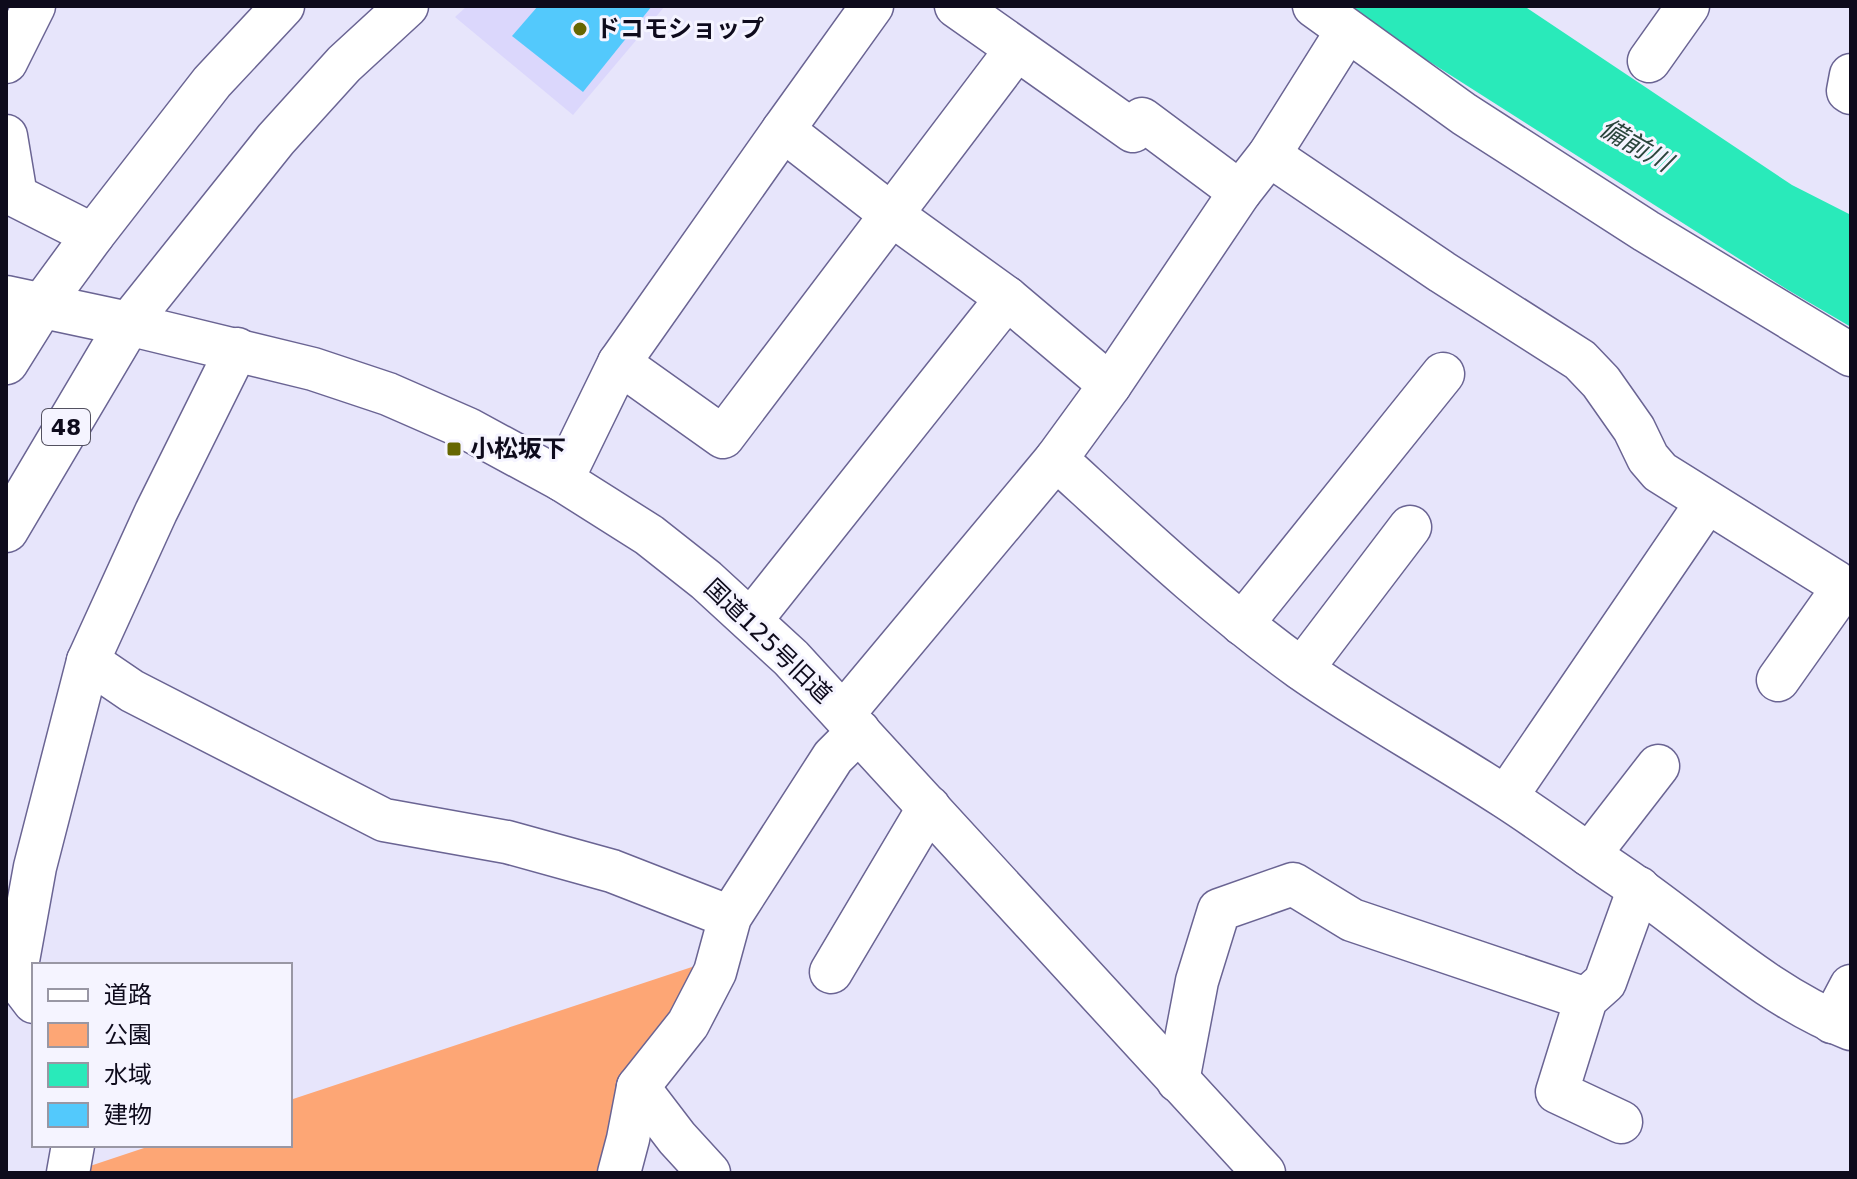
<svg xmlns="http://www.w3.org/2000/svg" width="1857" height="1179" font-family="'DejaVu Sans','Noto Sans JP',sans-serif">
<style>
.built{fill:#dbd7fc}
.green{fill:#fda675}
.water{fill:#29eaba}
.building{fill:#53c9fc}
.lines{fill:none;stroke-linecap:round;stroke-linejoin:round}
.minor-casing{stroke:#6a6493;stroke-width:45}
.major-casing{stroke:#6a6493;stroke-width:47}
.minor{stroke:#fff;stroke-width:42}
.major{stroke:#fff;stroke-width:44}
.poi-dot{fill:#666701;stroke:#f5f4ff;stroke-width:3}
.labels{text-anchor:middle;stroke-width:6;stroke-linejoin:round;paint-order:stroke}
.shield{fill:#f5f4ff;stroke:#535160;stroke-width:2}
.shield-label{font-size:22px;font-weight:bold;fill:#0e0b1c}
.poi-label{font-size:24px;font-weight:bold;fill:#0e0b1c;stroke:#f5f4ff;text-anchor:start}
.street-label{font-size:24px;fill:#0e0b1c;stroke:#f5f4ff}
.water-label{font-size:26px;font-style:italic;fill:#2b463d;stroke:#f5f4ff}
</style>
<rect width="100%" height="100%" fill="#e7e5fb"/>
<polygon class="built" points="467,6 665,6 573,115 455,17"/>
<polygon class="green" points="698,965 600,1173 88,1173 90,1166 153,1145 290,1145 290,1100"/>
<polygon class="water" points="1342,6 1524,6 1792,185 1851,215 1851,327 1788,290"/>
<polygon class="building" points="538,6 652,6 583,92 512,36"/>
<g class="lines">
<defs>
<g id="minor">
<polyline points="407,6 344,64 276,139 128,324 313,369 388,394 468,429 562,480 649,535 706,580 791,658 1264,1173"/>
<polyline points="956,6 1133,131 1142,119 1240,192"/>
<polyline points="1314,6 1464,114 1646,231 1851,355"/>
<polyline points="1649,61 1688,6"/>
<polyline points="6,62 34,6"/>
<polyline points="1851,75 1848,91 1851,93"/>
<polyline points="783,130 892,215 1007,298 1110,385"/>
<polyline points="6,136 16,196 93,235"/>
<polyline points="1269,155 1442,272 1580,360 1601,382 1634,429 1648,458 1660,472 1836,582 1836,598 1778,680"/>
<polyline points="41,306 93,235 212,82 283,6"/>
<polyline points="619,363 723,437 1016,50"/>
<path d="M1056,459C1135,531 1213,605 1300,668C1365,714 1438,753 1505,797C1544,822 1581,850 1620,876C1696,927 1764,995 1851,1029"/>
<polyline points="562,480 619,363 783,130 872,6"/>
<polyline points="751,620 1007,298"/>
<polyline points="1242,624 1443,374"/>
<polyline points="88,661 132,691 384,820 507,842 612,871 730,917"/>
<polyline points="1302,669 1410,527"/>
<polyline points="843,714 1056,459 1110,385 1240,192 1269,155 1347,31"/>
<polyline points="1506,797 1707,502"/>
<polyline points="1589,855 1658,766"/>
<polyline points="831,972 929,807"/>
<polyline points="34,1002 15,977 35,867 88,661 156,512 237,349"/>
<polyline points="1832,1022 1851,986"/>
<polyline points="1178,1081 1197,981 1219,910 1293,884 1352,920 1586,999"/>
<polyline points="638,1087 677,1138 709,1173"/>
<polyline points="1621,1122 1557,1092 1586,999 1605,982 1639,888"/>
<polyline points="68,1173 73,1145"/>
<polyline points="619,1173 628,1139 638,1087 688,1024 715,972 730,917 833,757 859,731"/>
</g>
<g id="major">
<polyline points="6,298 128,324 6,530"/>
<polyline points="6,362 41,306"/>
</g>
</defs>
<use href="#minor" class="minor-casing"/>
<use href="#major" class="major-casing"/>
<use href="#minor" class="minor"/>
<use href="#major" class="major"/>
</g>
<g class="poi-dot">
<circle cx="580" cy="29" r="8"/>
<rect x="446" y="441" width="16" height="16" rx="4"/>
</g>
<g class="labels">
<rect class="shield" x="42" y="409" width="48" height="36" rx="6"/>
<g class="shield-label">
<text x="66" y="435">48</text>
</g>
<g class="poi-label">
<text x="596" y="37">ドコモショップ</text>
<text x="470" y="457">小松坂下</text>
</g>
<g class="street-label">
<text transform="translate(768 641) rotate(44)" y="8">国道125号旧道</text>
</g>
<g class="water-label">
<text transform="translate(1636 145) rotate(30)" y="9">備前川</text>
</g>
</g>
<rect width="1857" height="1179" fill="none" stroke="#0e0b1c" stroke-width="16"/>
<rect x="32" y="963" width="260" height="184" fill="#f5f4ff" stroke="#9997a4" stroke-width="2"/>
<rect x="48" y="989" width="40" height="12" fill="#ffffff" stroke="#9997a4" stroke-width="2"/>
<text x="104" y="1003" font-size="24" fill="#0e0b1c">道路</text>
<rect x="48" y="1023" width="40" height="24" fill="#fda675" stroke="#9997a4" stroke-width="2"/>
<text x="104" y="1043" font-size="24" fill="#0e0b1c">公園</text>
<rect x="48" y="1063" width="40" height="24" fill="#29eaba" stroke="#9997a4" stroke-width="2"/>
<text x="104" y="1083" font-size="24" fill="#0e0b1c">水域</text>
<rect x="48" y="1103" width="40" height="24" fill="#53c9fc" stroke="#9997a4" stroke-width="2"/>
<text x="104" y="1123" font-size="24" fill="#0e0b1c">建物</text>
</svg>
